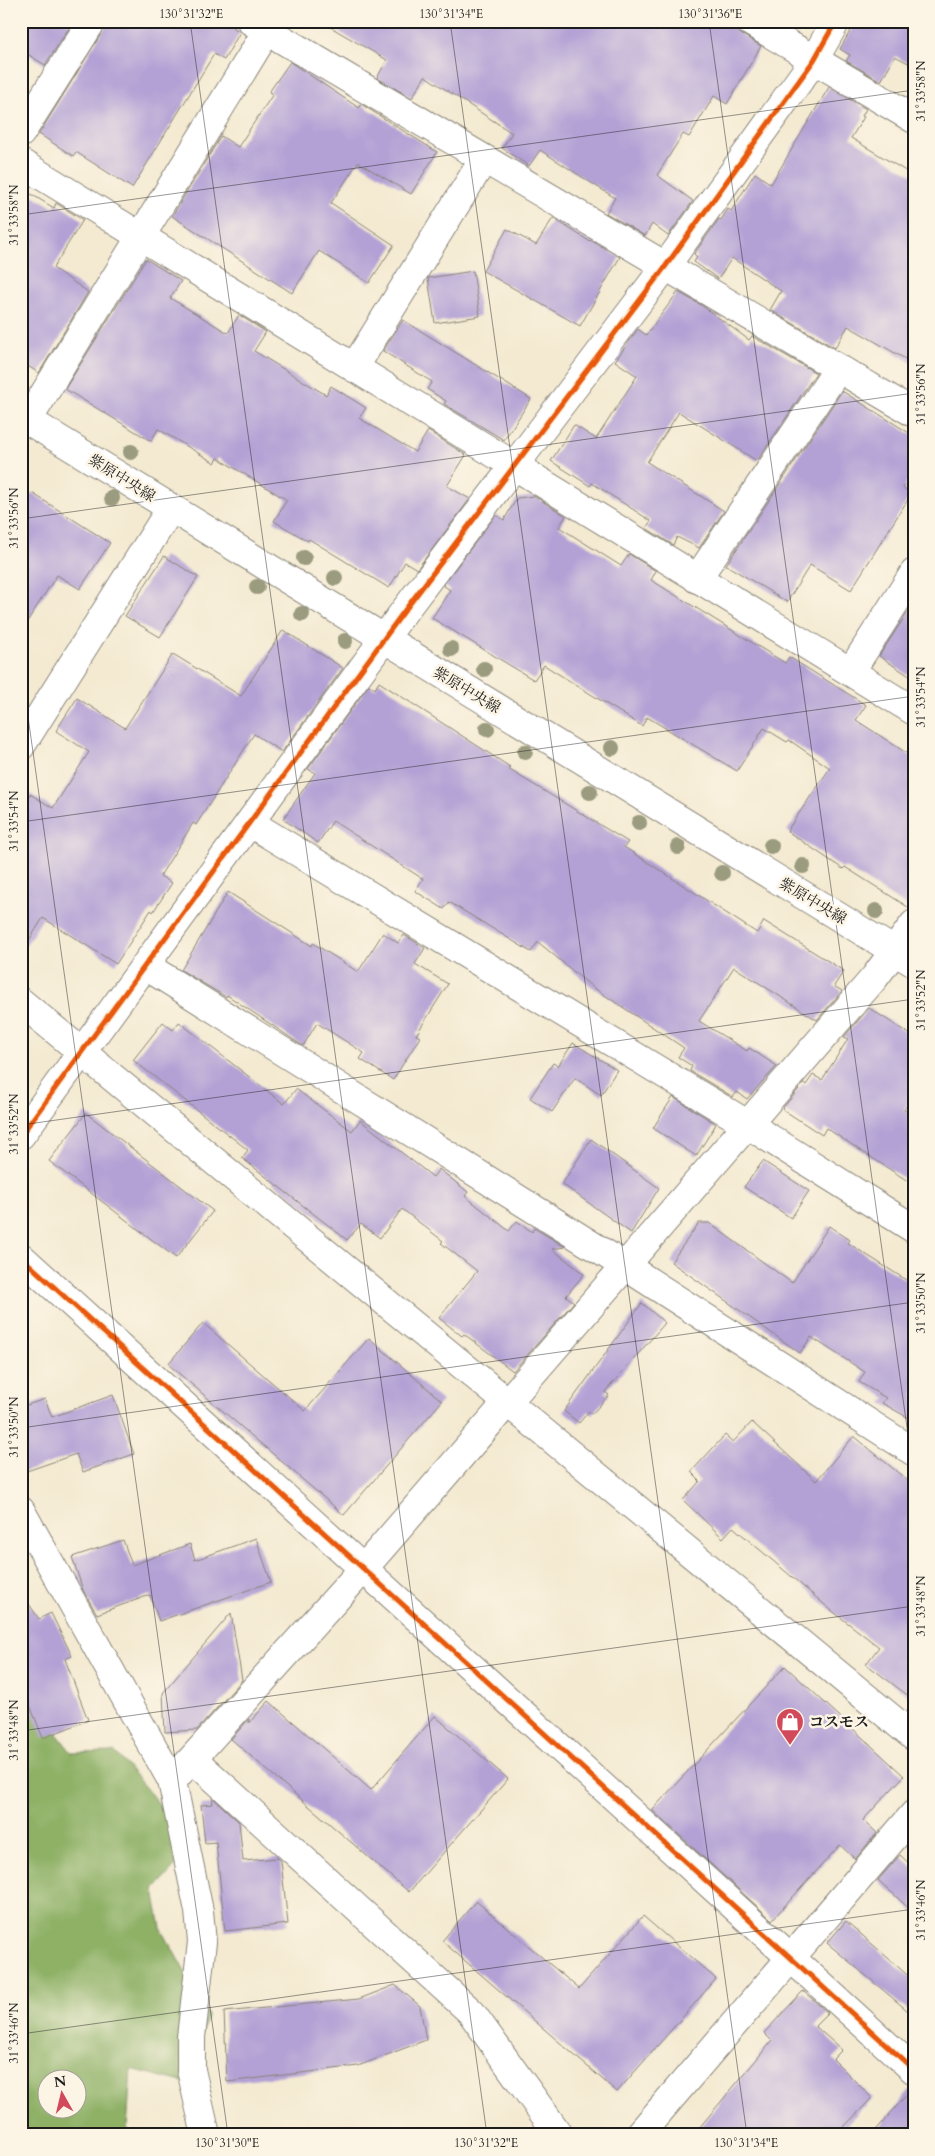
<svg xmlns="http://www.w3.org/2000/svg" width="935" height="2156" font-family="Cardo,'Noto Serif JP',serif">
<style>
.forest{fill:#8eb166;stroke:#556641;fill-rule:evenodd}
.building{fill:#b3a1d5}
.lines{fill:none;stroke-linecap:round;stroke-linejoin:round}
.minor-casing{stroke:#888377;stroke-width:30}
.minor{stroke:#fff;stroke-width:28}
.cycleway-casing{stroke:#fcf5e5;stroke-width:8}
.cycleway{stroke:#e8590c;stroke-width:5}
.tree{fill:#9a9b7f}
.ticks{fill:none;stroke:#1c1c1c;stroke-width:1;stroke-opacity:0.45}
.labels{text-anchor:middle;stroke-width:5;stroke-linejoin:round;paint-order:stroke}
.street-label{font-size:15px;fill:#1c1c1c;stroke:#fcf5e5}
.poi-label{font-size:15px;font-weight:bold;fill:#1c1c1c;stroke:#fcf5e5;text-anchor:start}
.neatline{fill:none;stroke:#1c1c1c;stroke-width:2}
.ticks-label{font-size:12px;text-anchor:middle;fill:#1c1c1c}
</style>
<rect width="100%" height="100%" fill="#fcf5e5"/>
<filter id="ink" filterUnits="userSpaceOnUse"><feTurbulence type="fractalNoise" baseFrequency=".02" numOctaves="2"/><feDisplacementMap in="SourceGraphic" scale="10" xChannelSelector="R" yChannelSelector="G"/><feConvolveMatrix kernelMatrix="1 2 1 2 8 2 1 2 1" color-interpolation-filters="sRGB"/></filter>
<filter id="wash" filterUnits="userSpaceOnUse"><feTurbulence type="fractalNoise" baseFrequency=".0096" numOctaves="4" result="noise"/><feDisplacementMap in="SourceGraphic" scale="20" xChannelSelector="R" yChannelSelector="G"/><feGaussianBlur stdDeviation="1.12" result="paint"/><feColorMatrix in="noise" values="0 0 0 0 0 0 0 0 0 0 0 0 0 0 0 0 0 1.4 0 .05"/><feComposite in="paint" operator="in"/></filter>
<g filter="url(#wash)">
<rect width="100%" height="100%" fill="#f4ead2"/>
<path class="forest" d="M21,1682L40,1712L72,1753L115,1752L194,1845L154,1890L161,1928L208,2014L187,2083L131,2069L127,2129L136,2135H21ZM48,2078H78V2108H48Z"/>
<g id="blocks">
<g class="building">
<polygon points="21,21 64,21 71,25 45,65 21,50"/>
<polygon points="109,21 224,21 240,32 224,60 214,54 132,188 76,152 73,156 39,134"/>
<polygon points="320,21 733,21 735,28 741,34 761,46 727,104 714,96 689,137 683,134 657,175 693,201 668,236 652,224 645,236 606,213 615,198 540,150 529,166 502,148 512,133 425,76 412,98 377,78 387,60"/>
<polygon points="856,21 914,21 914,66 895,56 881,81 846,61 850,55 840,49"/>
<polygon points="290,62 359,108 361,104 437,152 411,194 358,162 331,203 394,245 369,283 319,251 292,293 172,216 221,136 238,147 273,94 269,92"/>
<polygon points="829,87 866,109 862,116 864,117 851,138 914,176 914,364 848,326 835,348 770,310 781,291 732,258 718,279 694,262 697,257 694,254 719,219 721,220 728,209 731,211 755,173 771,184"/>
<polygon points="21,188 54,208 56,203 83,220 53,268 88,292 39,373 21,362"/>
<polygon points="553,218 589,241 590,240 620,257 580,326 483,271 507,229 536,245"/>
<polygon points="146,259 181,281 170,298 228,333 239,315 266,332 254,351 326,395 331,386 366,408 359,418 415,452 428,431 466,455 447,486 470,499 417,569 405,562 389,588 309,539 308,541 274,521 287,500 218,458 215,463 158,429 151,441 65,389"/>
<polygon points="473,271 480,316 435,323 428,278"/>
<polygon points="678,292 701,305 749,340 752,336 816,373 757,461 679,412 647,462 724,511 699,548 677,537 673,545 646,528 651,521 592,483 590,486 551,461 574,425 596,439 637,376 615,361 638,329 646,335"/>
<polygon points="403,320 531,399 504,440 444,404 446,401 427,389 432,382 383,351"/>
<polygon points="842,391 914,436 914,471 903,488 912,493 851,590 810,565 787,602 726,565"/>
<polygon points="32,493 110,543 80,589 57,575 21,631 21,510"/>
<polygon points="534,496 566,516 559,527 621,566 629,554 656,571 651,580 785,663 789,657 866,705 856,720 914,758 914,909 911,909 845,867 843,869 787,831 830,768 789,740 787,742 764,728 737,771 647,717 642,726 544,665 534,680 432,618 450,590 443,585 496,515 504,520 517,498"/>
<polygon points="164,556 198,577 160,637 125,616"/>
<polygon points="914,603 914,679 879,656"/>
<polygon points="283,630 343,668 282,752 254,734 196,825 193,823 160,876 172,883 153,912 151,910 116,964 43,918 21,953 21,807 30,794 53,808 89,752 56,731 77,698 125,728 173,654 241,696"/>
<polygon points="379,682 510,767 508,769 628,842 624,847 757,933 764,921 844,971 834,986 842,991 817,1020 734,967 699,1021 747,1051 749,1048 777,1066 747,1099 737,1092 733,1097 690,1071 692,1066 678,1057 684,1048 591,986 538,942 531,952 449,902 444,909 415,891 423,879 333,821 318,843 283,819 315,773 308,769 369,685 375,689"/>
<polygon points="228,892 312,946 313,943 358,972 383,933 398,943 404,935 425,948 415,964 448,984 416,1035 420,1037 393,1080 360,1059 364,1053 317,1023 303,1046 227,995 226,997 181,970"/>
<polygon points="869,1008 914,1037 914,1094 904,1110 914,1116 914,1185 826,1128 822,1135 782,1109 804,1083 806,1085 813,1075 822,1080 848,1039 844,1037"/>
<polygon points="163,1022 173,1030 179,1022 284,1104 296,1089 352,1131 360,1120 433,1177 439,1169 468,1192 465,1196 509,1231 517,1221 532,1232 534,1228 565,1247 552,1249 584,1274 566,1296 574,1302 513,1371 464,1334 462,1336 439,1318 477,1271 441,1243 443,1241 402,1209 380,1238 361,1224 347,1240 242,1158 248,1150 133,1060"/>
<polygon points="573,1043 617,1070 601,1095 575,1078 552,1112 530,1098 553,1063 558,1066"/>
<polygon points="673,1097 716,1124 696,1156 653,1128"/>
<polygon points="86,1113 213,1211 176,1258 49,1161"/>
<polygon points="591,1139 659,1188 631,1233 562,1184"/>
<polygon points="763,1161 809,1191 791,1218 744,1187"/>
<polygon points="699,1223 709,1223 792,1283 829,1226 850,1240 848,1243 914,1285 914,1421 882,1403 886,1398 859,1382 865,1372 811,1337 800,1353 671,1262"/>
<polygon points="642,1303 665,1323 605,1392 609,1395 592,1414 589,1411 579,1423 564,1411"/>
<polygon points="203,1323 305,1411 369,1338 442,1401 344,1515 168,1364"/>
<polygon points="113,1395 134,1454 83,1472 76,1454 21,1473 21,1407 45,1399 52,1417"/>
<polygon points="752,1422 816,1481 854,1436 914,1486 914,1700 866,1664 879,1647 831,1610 733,1527 723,1538 683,1500 700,1481 691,1472 725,1435 733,1442"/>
<polygon points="256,1538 271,1582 159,1621 150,1595 97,1614 83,1590 72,1557 123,1540 132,1565 190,1544 195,1560"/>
<polygon points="21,1592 39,1619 51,1613 72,1656 65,1659 88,1720 43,1738 21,1683"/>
<polygon points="231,1613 242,1680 197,1730 165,1732 163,1693"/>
<polygon points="785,1666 904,1776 863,1820 877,1833 855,1859 840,1845 772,1920 652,1810"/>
<polygon points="269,1701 371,1790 435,1716 508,1779 409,1892 231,1739 249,1719 249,1723"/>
<polygon points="212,1797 239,1822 243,1861 278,1858 281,1861 288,1924 225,1931 216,1842 205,1843 201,1805 213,1804"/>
<polygon points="900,1855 914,1868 914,1913 878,1880"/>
<polygon points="476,1901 579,1989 643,1916 716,1979 617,2092 442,1941"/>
<polygon points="846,1921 914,1981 914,2016 827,1943"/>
<polygon points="395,1985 420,2006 426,2040 358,2066 227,2082 224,2012 359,1999"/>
<polygon points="803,1991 828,2013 815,2026 842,2050 833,2059 872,2098 836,2135 693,2135 772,2041 764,2033"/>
<polygon points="914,2086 914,2135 872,2135"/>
</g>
</g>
</g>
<g filter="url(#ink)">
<use href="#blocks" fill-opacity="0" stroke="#888377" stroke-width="1"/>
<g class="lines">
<defs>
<g id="minor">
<polyline points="251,21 914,413"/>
<polyline points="749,21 914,119"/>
<polyline points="21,133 92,21"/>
<polyline points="21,163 914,711"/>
<polyline points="354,368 484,159"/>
<polyline points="21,416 914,963"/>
<polyline points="28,420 273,21"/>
<polyline points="697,579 838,369"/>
<polyline points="851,671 914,573"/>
<polyline points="21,746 171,508"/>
<polyline points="250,823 747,1124 914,1229"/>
<polyline points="146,966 625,1266 914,1452"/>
<polyline points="21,1002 914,1737"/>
<polyline points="21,1135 405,610 665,267 814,60 836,21"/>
<polyline points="21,1257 914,2070"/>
<polyline points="21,1511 172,1781 199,1911 202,1942 191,2037 191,2070 206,2135"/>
<polyline points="193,1759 471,2012 559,2135"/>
<polyline points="172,1781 364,1568 875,977 914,924"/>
<polyline points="639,2135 914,1814"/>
</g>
</defs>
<use href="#minor" class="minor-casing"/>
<use href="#minor" class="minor"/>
<defs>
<g id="cycleway">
<polyline points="21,1135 405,610 665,267 814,60 836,21"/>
<polyline points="21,1257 914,2070"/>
</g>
</defs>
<use href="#cycleway" class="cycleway-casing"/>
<use href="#cycleway" class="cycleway"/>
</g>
<g class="tree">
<circle cx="131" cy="452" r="8"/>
<circle cx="112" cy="498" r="8"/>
<circle cx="304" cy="558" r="8"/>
<circle cx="335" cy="578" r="8"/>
<circle cx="257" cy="587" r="8"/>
<circle cx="302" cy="614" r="8"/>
<circle cx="345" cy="641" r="8"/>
<circle cx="451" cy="649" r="8"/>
<circle cx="484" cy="669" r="8"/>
<circle cx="487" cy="729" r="8"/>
<circle cx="612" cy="748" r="8"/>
<circle cx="525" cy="752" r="8"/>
<circle cx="590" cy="792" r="8"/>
<circle cx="639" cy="823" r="8"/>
<circle cx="771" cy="846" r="8"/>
<circle cx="678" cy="847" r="8"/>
<circle cx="803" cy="866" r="8"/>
<circle cx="722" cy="873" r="8"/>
<circle cx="876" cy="911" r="8"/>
</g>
</g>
<path class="ticks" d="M190,21L487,2135M450,21L747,2135M709,21L914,1477M21,215L914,90M21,519L914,393M21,667L228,2135M21,822L914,696M21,1125L914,999M21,1428L914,1302M21,1731L914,1606M21,2034L914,1909"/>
<defs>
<symbol id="shop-pin" viewBox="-11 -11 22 30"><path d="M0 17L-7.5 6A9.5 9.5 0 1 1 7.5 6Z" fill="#d1495b" stroke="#fcf5e5"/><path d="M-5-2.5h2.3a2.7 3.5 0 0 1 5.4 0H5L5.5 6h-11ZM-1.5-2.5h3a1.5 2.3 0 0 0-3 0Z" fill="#fff"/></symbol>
</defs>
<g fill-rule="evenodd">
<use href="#shop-pin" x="774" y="1706" width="32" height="43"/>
</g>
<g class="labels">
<g class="street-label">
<text transform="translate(122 478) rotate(32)" y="5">紫原中央線</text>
<text transform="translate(467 690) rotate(31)" y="5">紫原中央線</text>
<text transform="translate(813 901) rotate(31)" y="5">紫原中央線</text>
</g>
<g class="poi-label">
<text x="809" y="1727">コスモス</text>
</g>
</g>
<rect width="935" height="2156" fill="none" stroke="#fcf5e5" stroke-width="55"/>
<g transform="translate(62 2094) rotate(352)"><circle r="24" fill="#fcf5e5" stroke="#a29e95"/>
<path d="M0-4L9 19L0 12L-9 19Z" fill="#d1495b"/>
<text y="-8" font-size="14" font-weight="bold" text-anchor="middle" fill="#1c1c1c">N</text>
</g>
<rect x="28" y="28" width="880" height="2100" class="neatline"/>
<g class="ticks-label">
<text x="191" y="18">130°31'32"E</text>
<text x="451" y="18">130°31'34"E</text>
<text x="710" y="18">130°31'36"E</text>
<text transform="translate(921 91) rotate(-90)" y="4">31°33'58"N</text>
<text transform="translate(14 215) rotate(-90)" y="4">31°33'58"N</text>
<text transform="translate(921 394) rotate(-90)" y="4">31°33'56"N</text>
<text transform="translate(14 518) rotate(-90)" y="4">31°33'56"N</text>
<text transform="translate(921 697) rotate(-90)" y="4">31°33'54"N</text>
<text transform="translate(14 821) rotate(-90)" y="4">31°33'54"N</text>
<text transform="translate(921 1000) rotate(-90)" y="4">31°33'52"N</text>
<text transform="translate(14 1124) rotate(-90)" y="4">31°33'52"N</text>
<text transform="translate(921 1303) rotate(-90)" y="4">31°33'50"N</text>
<text transform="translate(14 1427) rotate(-90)" y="4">31°33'50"N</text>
<text transform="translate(921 1606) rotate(-90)" y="4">31°33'48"N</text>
<text transform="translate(14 1730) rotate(-90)" y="4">31°33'48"N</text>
<text transform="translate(921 1910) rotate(-90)" y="4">31°33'46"N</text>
<text transform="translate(14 2033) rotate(-90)" y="4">31°33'46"N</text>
<text x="227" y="2147">130°31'30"E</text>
<text x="486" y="2147">130°31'32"E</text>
<text x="746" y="2147">130°31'34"E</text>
</g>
</svg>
